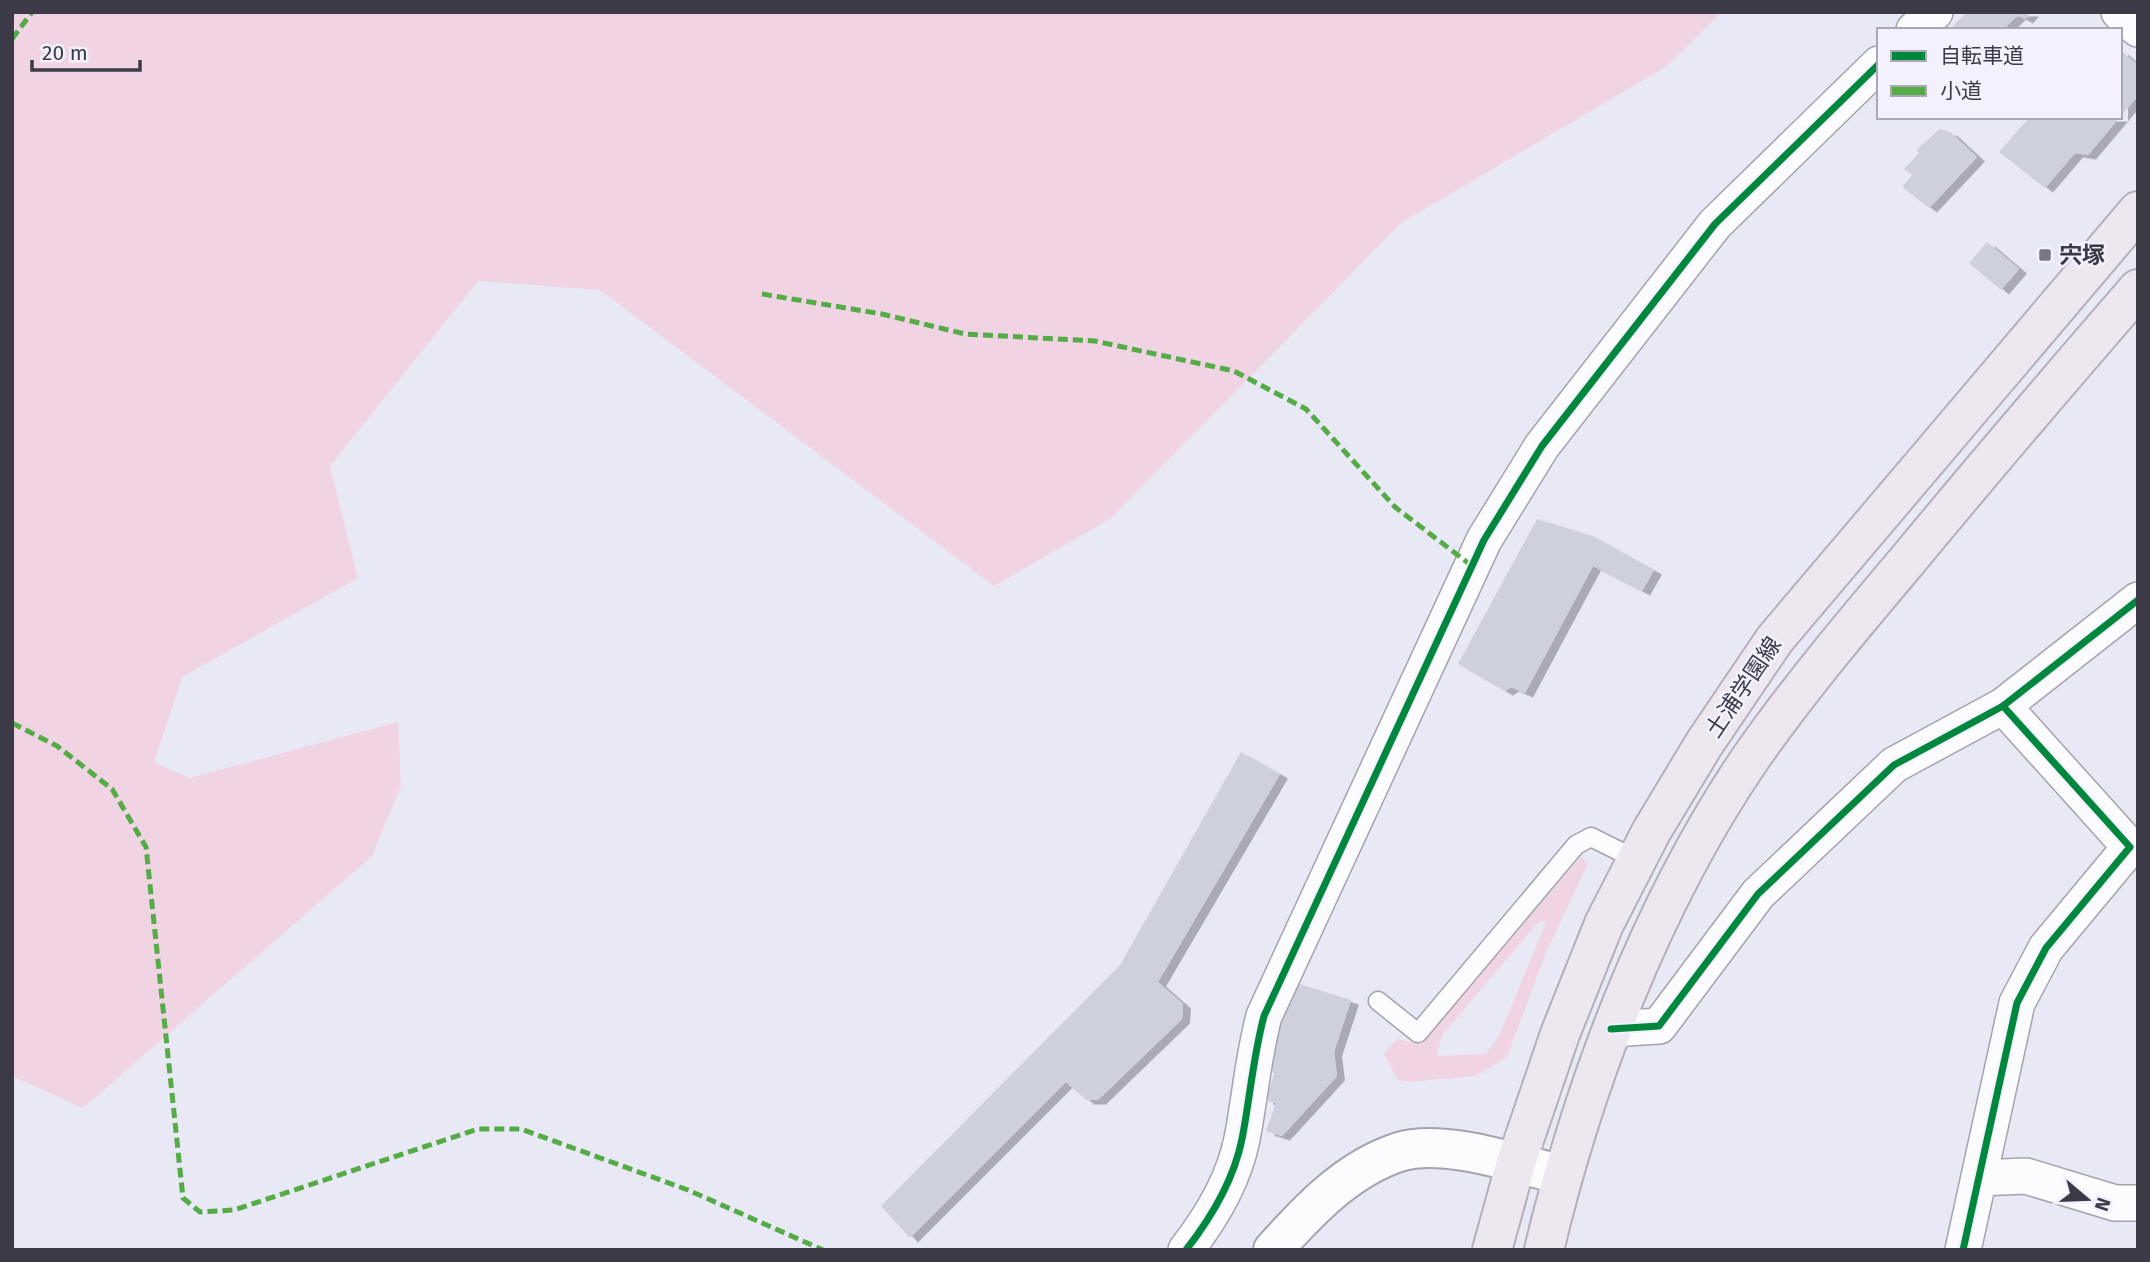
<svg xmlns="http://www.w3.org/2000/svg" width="2150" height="1262" font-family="'Fira Sans','Noto Sans JP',sans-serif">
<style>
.green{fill:#f0d4e4;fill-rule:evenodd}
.building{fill:#ced1db;filter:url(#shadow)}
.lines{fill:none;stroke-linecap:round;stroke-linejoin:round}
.service-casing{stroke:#a4a3ae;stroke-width:21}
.minor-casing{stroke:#a4a3ae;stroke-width:38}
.tertiary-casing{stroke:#a4a3ae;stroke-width:42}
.primary-casing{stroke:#b6adbd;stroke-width:42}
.service{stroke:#fcfcfe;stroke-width:18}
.minor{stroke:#fcfcfe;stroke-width:35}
.tertiary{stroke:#fcfcfe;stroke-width:38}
.primary{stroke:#ede8f0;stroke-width:38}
.quiet{stroke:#55ac47;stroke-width:5;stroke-dasharray:10 5;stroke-linecap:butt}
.cycleway-casing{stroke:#f2f1fd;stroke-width:11}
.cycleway{stroke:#00873e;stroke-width:7}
.poi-dot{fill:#787783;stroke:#f2f1fd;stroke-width:2.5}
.labels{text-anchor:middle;stroke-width:5;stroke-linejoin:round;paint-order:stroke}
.poi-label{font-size:23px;font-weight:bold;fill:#3b3a46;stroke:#f2f1fd;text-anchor:start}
.street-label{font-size:23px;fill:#3b3a46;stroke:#f2f1fd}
</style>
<defs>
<filter id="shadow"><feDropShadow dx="8" dy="4.5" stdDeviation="0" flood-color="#0004"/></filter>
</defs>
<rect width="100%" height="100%" fill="#e9e8f5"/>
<g class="green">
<polygon points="12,12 1722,12 1667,66 1401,223 1110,519 994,586 600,290 478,281 330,466 358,578 182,677 154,763 190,778 398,722 401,786 372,856 83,1108 12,1076"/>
<path d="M1581,857L1588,863L1545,955L1507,1057L1476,1076L1409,1082L1397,1079L1384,1054L1397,1039L1420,1044ZM1540,920L1546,923L1499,1036L1485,1054L1436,1056L1443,1034Z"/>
</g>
<g class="building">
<polygon points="1967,12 2031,12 2025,19 2018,15 2003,30 1949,30"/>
<polygon points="2120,50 2138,65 2138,96 2120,117"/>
<polygon points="2030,117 2120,117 2088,155 2075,153 2045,188 1999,152"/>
<polygon points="1940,129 1950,132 1977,157 1929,208 1902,187 1912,175 1904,169 1919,153 1917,149"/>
<polygon points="1987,242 2019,269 2001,290 1969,263"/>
<polygon points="1537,519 1593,536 1654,570 1642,591 1593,566 1525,693 1511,687 1505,691 1458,664"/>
<polygon points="1241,752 1280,774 1158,982 1183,1004 1182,1019 1098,1100 1086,1100 1066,1082 910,1238 881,1206 1120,965"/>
<polygon points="1293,982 1351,1000 1334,1052 1337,1076 1282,1136 1266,1131 1276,1103 1265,1100 1275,1072 1265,1068"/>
</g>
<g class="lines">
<defs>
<polyline id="service" points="1378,1001 1418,1033 1576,845 1591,837 1637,860"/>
<g id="minor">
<polyline points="2119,12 2138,29"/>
<polyline points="1914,30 1935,12"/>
<polyline points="1611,1029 1659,1026 1758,894 1894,765 2003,706 2138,600"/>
<polyline points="1979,1178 2026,1176 2115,1203 2138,1203"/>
<path d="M1186,1250C1211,1218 1234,1179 1242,1139C1250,1098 1253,1057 1264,1016L1484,540L1542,446L1715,224L1879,64"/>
<polyline points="1963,1250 2017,1003 2046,948 2130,847 2003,706"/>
</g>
<path id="tertiary" d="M1273,1250C1308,1211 1347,1169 1399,1152C1443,1138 1518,1164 1562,1175"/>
<g id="primary">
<polyline points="1492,1250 1516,1163 1560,1034 1604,924 1651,832 1704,744 1775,639 2138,211"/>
<path d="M1544,1250C1584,1082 1652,903 1750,759C1798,690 1853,625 1907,561C1983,469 2060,379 2138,289"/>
</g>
</defs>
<use href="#service" class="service-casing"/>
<use href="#minor" class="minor-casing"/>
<use href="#tertiary" class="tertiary-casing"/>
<use href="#primary" class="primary-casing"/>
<use href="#service" class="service"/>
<use href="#minor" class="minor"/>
<use href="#tertiary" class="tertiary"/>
<use href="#primary" class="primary"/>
<g class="quiet">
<polyline points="12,39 32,12"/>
<polyline points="762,294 882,314 965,334 1095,341 1234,371 1306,409 1395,507 1472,566"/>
<polyline points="12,723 57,746 112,789 146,847 183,1198 200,1212 234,1210 478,1129 521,1129 688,1190 823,1250"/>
</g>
<defs>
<g id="cycleway">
<polyline points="1611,1029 1659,1026 1758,894 1894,765 2003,706 2138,600"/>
<path d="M1186,1250C1211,1218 1234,1179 1242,1139C1250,1098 1253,1057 1264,1016L1484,540L1542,446L1715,224L1879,64"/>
<polyline points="1963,1250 2017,1003 2046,948 2130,847 2003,706"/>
</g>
</defs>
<use href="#cycleway" class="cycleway-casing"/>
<use href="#cycleway" class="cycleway"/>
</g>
<rect class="poi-dot" x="2038" y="248" width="14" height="14" rx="3.5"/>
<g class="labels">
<g class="poi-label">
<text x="2059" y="263">宍塚</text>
</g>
<g class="street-label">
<text transform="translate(1743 687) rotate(-56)" y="8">土浦学園線</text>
</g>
</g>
<rect width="2150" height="1262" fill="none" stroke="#3b3a46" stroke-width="28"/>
<rect x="1877" y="28" width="245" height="91" fill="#f2f1fd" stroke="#a9a8b4" stroke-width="2"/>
<rect x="1891" y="51" width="35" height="10" fill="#00873e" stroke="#a9a8b4" stroke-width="2"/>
<text x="1940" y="63" font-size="21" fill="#3b3a46">自転車道</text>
<rect x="1891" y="86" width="35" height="10" fill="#55ac47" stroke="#a9a8b4" stroke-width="2"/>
<text x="1940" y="98" font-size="21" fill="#3b3a46">小道</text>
<g transform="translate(2087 1199) rotate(109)" stroke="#f2f1fd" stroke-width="5" paint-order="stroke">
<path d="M0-5L12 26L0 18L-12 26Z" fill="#3b3a46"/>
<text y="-10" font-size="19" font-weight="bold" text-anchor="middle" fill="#3b3a46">N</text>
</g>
<path d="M32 60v10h108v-10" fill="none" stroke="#3b3a46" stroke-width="3.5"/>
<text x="42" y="60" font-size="21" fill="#3b3a46" stroke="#f2f1fd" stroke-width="5" paint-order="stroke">20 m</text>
</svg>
